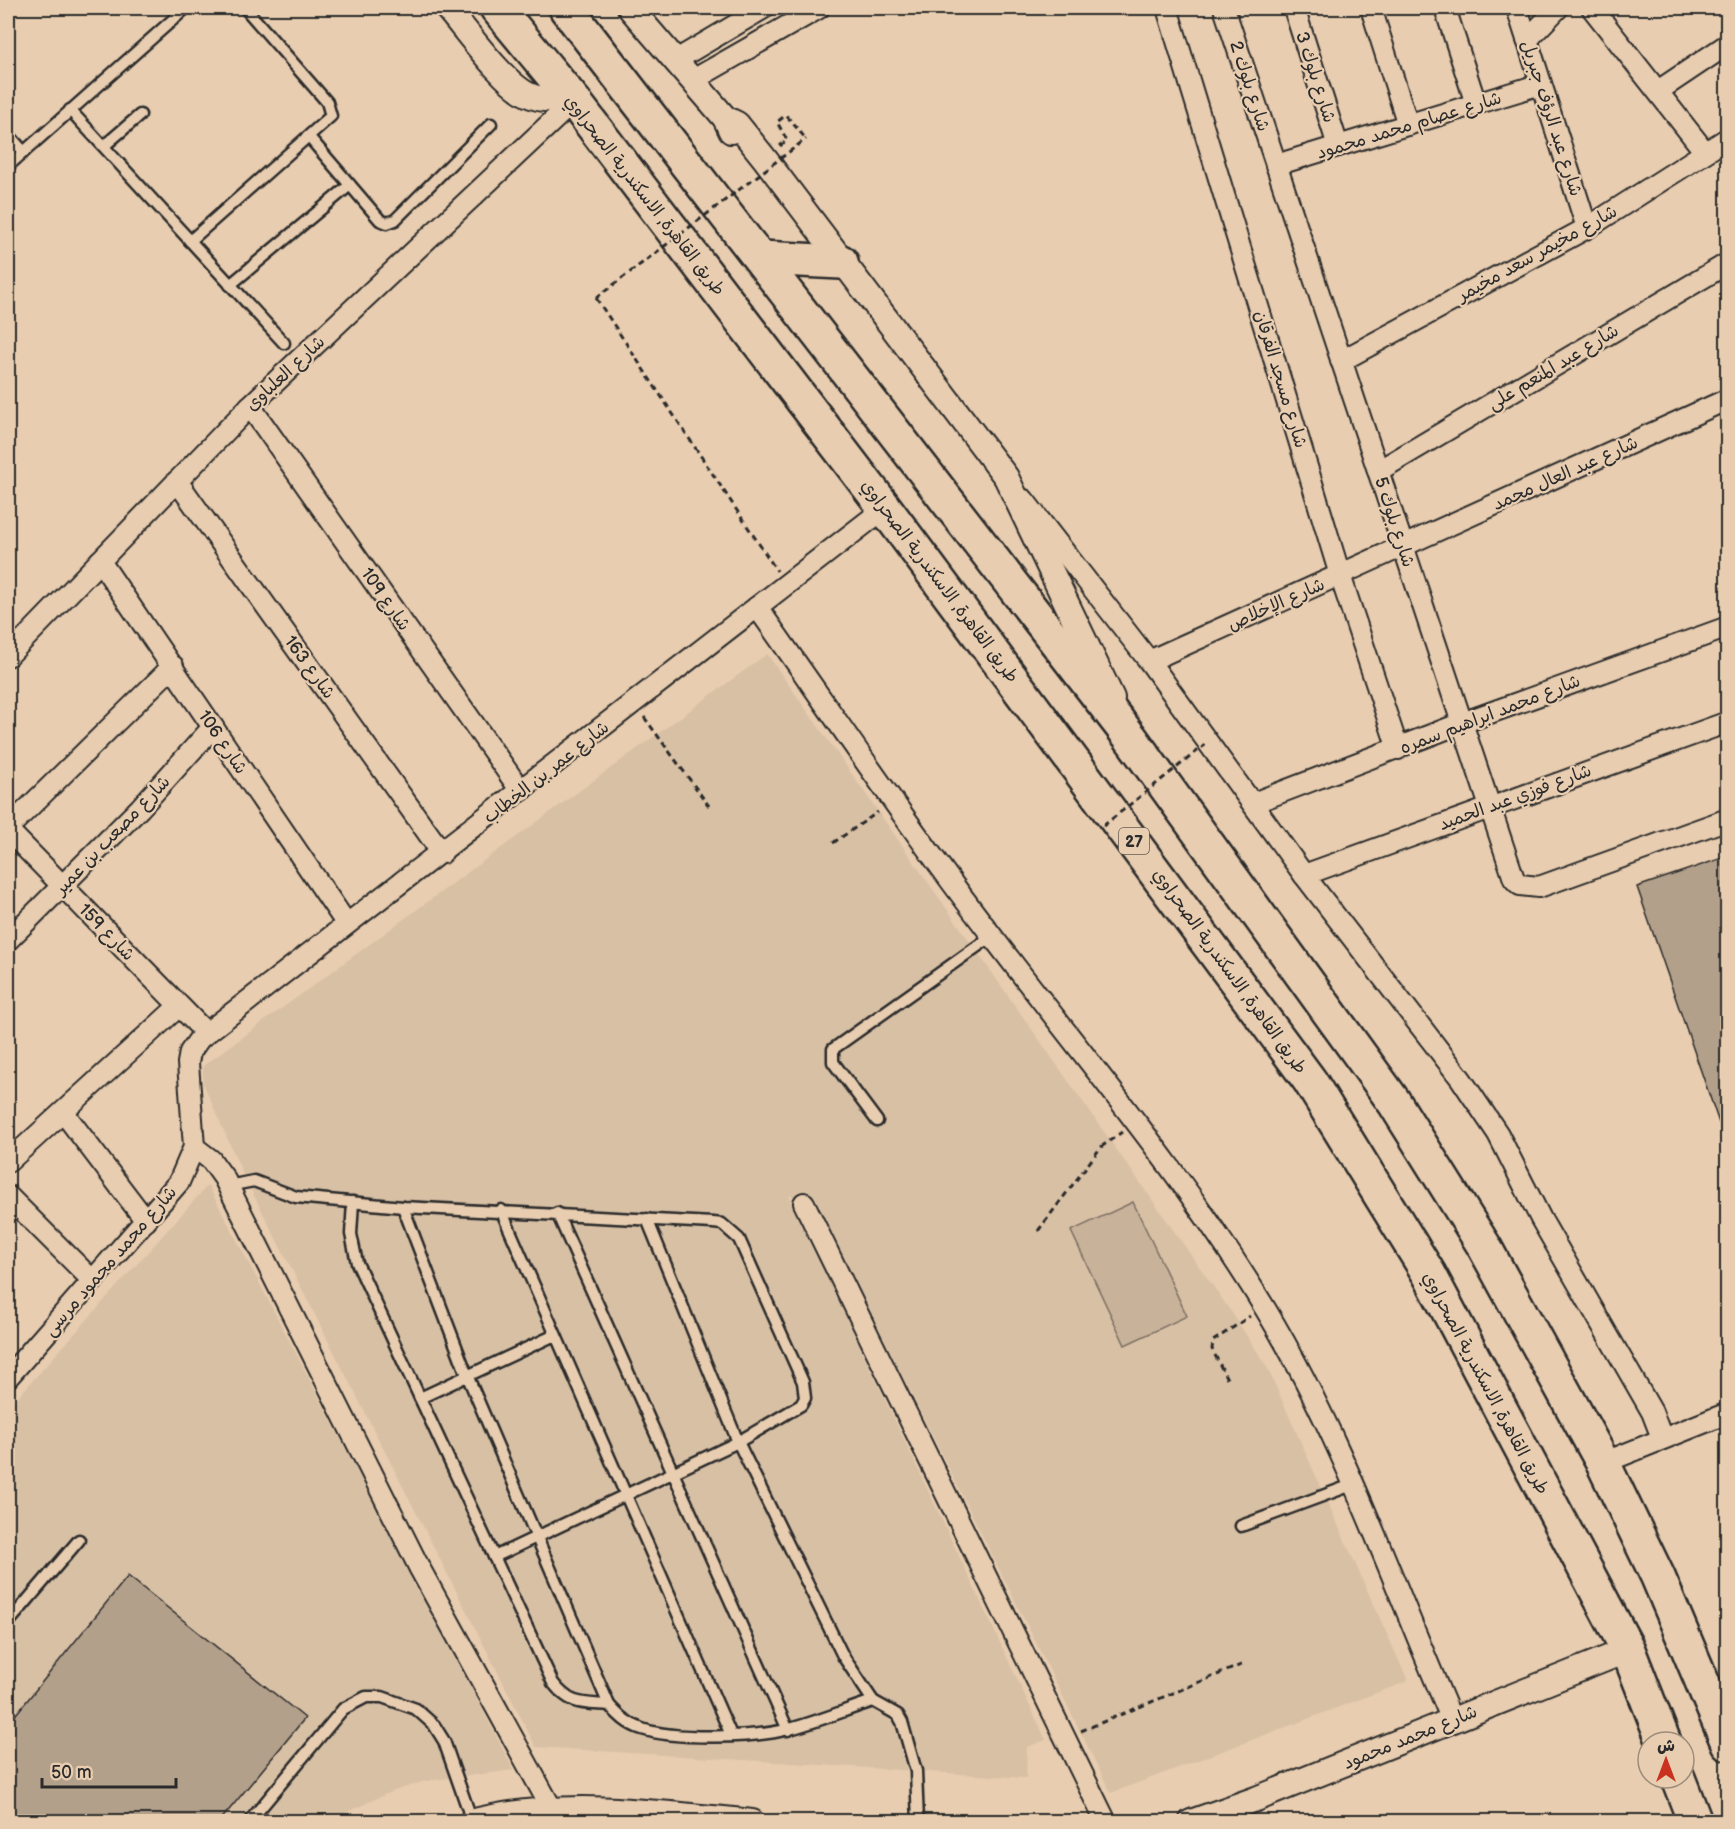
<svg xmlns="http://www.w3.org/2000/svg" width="1735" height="1829" font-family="'Balsamiq Sans','Playpen Sans Arabic',sans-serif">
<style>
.built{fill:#d8c0a5}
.green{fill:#c9b29a;stroke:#7a6e62;stroke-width:1.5}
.building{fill:#b3a08b;stroke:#2b2b2b;stroke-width:1.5}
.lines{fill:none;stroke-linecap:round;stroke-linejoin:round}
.service-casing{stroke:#2b2b2b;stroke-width:15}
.minor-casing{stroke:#2b2b2b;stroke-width:24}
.tertiary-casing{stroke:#2b2b2b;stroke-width:28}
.motorway-casing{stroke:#2b2b2b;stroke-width:38}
.path{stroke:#2b2b2b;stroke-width:3;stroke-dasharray:6 4.5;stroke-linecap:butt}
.service{stroke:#e8cdb0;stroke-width:10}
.minor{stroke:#e8cdb0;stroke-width:20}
.tertiary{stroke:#e8cdb0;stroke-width:24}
.motorway{stroke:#e8cdb0;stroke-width:33}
.path-bridge{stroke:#2b2b2b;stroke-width:3;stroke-dasharray:6 4.5;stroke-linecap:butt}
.labels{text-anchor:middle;stroke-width:4.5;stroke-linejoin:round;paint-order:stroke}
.shield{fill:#e8cdb0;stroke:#645c53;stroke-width:1.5}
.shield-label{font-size:16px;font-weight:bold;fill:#2b2b2b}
.street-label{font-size:18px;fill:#2b2b2b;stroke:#e8cdb0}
</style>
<rect width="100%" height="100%" fill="#e8cdb0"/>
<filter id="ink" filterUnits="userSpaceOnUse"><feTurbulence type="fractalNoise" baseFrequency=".0167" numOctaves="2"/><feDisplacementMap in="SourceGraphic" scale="12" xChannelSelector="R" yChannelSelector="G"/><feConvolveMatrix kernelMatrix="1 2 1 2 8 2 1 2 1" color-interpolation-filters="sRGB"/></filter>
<g filter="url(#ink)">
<g class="built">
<polygon points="767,654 1234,1316 1267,1367 1408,1681 1111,1793 813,1197 789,1196 1046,1740 1027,1747 1026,1778 536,1747 242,1172 203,1083 203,1066"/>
<polygon points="208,1185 514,1770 425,1781 388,1793 328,1821 8,1822 8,1408"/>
</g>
<polygon class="green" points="1133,1202 1187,1316 1125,1345 1071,1231"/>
<g class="building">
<polygon points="1728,856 1728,1140 1725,1140 1637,887"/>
<polygon points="128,1576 305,1718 220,1821 8,1821 8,1724"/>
</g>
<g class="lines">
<defs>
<g id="service">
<polyline points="70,110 284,343"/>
<polyline points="8,134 24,152"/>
<polyline points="309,137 380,220 387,223 395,220 491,124"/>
<polyline points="104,146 140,115"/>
<polyline points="8,166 186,8"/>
<polyline points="190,241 331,116 327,102 245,8"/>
<polyline points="230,285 350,185"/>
<polyline points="877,1121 833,1062 833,1049 992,936"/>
<polyline points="228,1186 254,1181 296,1197 403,1207 713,1223 722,1224 739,1239 803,1382 805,1398 801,1405 738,1442 494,1557"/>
<path d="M353,1202L351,1234L357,1263L553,1683C571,1706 582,1703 609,1705"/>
<path d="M403,1207L467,1375L609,1705C619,1716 627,1724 642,1729C675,1740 755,1738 789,1729C817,1722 845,1710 873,1701"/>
<polyline points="501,1210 731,1735"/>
<polyline points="557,1213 788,1730"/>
<polyline points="647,1219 738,1442 843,1656 873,1701 898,1715 902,1722 916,1771 918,1822"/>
<polyline points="420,1398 555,1335"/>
<polyline points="1241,1526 1352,1485"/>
<polyline points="8,1623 79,1540"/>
<polyline points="249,1822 343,1709 366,1697 382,1697 416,1709 434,1725 444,1741 472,1821"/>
</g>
<g id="minor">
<polyline points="1167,8 1340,575 1398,749"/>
<polyline points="1224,8 1514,879 1520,885 1539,887 1728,819"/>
<polyline points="1294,8 1338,146"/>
<polyline points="1371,8 1408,125"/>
<polyline points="1445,8 1476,104"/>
<polyline points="1517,8 1587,228"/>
<polyline points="1592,8 1705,152"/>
<polyline points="1527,40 1558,8"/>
<polyline points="676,60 764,8"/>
<polyline points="693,80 819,8"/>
<polyline points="1658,91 1728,44"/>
<polyline points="1276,165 1541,84"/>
<polyline points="1341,361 1587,228 1728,138"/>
<polyline points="250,406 521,791"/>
<polyline points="1378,471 1728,263"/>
<polyline points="177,481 442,853"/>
<polyline points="1024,500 1149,661 1304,875 1461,1079 1498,1134 1541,1219 1652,1412 1662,1438"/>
<polyline points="100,561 346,923"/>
<path d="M757,607C835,717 910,829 992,936C1085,1059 1186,1177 1266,1310C1342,1436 1393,1584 1452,1720"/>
<polyline points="8,656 250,406 574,101"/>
<polyline points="1149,661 1728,399"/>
<polyline points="1253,803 1462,723 1728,627"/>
<polyline points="8,828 173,666"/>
<polyline points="8,830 206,1033"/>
<polyline points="1304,875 1728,722"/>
<polyline points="8,940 140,808 213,727"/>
<polyline points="64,1113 146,1221"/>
<polyline points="194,1147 211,1160 224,1178 420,1569 553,1811"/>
<polyline points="8,1162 179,1006"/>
<polyline points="8,1196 93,1281"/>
<polyline points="804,1203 1106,1822"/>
<polyline points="8,1377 179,1182 194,1147 188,1063 190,1052 200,1038 885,508"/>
<polyline points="1603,1463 1728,1413"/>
</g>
<g id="tertiary">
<path d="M447,8C466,30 504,84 529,95C542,101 556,100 570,96"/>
<polyline points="630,8 725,118 731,131"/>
<polyline points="725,118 737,124 765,159 1006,477 1112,698"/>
<path d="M471,1822C561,1798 660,1813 752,1822"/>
<polyline points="1191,1822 1256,1799 1628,1650"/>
</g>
<g id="motorway">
<polyline points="497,8 574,101 885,508 1310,1081 1429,1274 1628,1650 1664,1742"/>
<polyline points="566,8 1130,737 1394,1102 1484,1246 1603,1463 1658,1577 1728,1743"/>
<polyline points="760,258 841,262"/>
<polyline points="1678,1778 1695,1822"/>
</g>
</defs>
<use href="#service" class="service-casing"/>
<use href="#minor" class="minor-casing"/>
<use href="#tertiary" class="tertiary-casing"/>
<use href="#motorway" class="motorway-casing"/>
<g class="path">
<polyline points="780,146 787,140 777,122 786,115 806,139"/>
<polyline points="596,298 777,571"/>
<polyline points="644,717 709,806"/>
<polyline points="833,843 878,812"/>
<polyline points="1038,1231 1101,1147 1122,1132"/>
<polyline points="1227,1379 1212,1349 1213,1341 1250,1316"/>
<polyline points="1081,1731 1246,1663"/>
</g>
<use href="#service" class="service"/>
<use href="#minor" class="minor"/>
<use href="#tertiary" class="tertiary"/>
<use href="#motorway" class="motorway"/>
<g class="path-bridge">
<polyline points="596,298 806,139"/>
<polyline points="1103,826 1205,745"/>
</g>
</g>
</g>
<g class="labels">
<rect class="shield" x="1119" y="828" width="30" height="26" rx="4.5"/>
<g class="shield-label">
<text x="1134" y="847">27</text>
</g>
<g class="street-label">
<text transform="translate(1316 77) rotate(72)" y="6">شارع بلوك 3</text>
<text transform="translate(1250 86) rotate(72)" y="6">شارع بلوك 2</text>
<text transform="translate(1552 118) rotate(72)" y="6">شارع عبد الرؤف جبريل</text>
<text transform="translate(1409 125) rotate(-17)" y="6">شارع عصام محمد محمود</text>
<text transform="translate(645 195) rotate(52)" y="6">طريق القاهرة, الاسكندرية الصحراوي</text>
<text transform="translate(1537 253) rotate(-29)" y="6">شارع مخيمر سعد مخيمر</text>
<text transform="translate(1553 367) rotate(-31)" y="6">شارع عبد المنعم على</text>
<text transform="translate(285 373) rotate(-43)" y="6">شارع العلباوى</text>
<text transform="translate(1281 379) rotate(73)" y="6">شارع مسجد الفرقان</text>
<text transform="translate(1565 473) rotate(-24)" y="6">شارع عبد العال محمد</text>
<text transform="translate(1395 522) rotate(72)" y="6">شارع بلوك 5</text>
<text transform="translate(940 581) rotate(53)" y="6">طريق القاهرة, الاسكندرية الصحراوي</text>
<text transform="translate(386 599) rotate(55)" y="6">شارع 109</text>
<text transform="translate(1276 604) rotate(-24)" y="6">شارع الإخلاص</text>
<text transform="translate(310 667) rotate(54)" y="6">شارع 163</text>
<text transform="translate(1490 714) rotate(-21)" y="6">شارع محمد ابراهيم سمره</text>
<text transform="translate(223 742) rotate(56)" y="6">شارع 106</text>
<text transform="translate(546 772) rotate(-38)" y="6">شارع عمر بن الخطاب</text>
<text transform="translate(1515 797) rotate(-20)" y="6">شارع فوزي عبد الحميد</text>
<text transform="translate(112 835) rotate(-46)" y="6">شارع مصعب بن عمير</text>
<text transform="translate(107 932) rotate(46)" y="6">شارع 159</text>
<text transform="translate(1230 971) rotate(54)" y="6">طريق القاهرة, الاسكندرية الصحراوي</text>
<text transform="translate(110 1261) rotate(-49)" y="6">شارع محمد محمود مرسى</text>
<text transform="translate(1486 1383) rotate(62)" y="6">طريق القاهرة, الاسكندرية الصحراوي</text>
<text transform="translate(1410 1737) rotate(-22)" y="6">شارع محمد محمود</text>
</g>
</g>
<rect width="1735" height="1829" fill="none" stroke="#e8cdb0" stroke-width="30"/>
<rect x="15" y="15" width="1705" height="1799" fill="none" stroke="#2b2b2b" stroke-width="2" filter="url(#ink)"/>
<g transform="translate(1666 1760)"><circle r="28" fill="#e8cdb0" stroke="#9c8c7b" stroke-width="1.5"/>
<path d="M0-4.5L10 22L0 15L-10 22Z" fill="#c8321e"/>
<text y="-9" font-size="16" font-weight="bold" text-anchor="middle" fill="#2b2b2b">ش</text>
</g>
<path d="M42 1778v9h134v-9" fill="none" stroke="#2b2b2b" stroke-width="3"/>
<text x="51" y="1778" font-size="18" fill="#2b2b2b" stroke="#e8cdb0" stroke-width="4.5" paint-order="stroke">50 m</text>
</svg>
